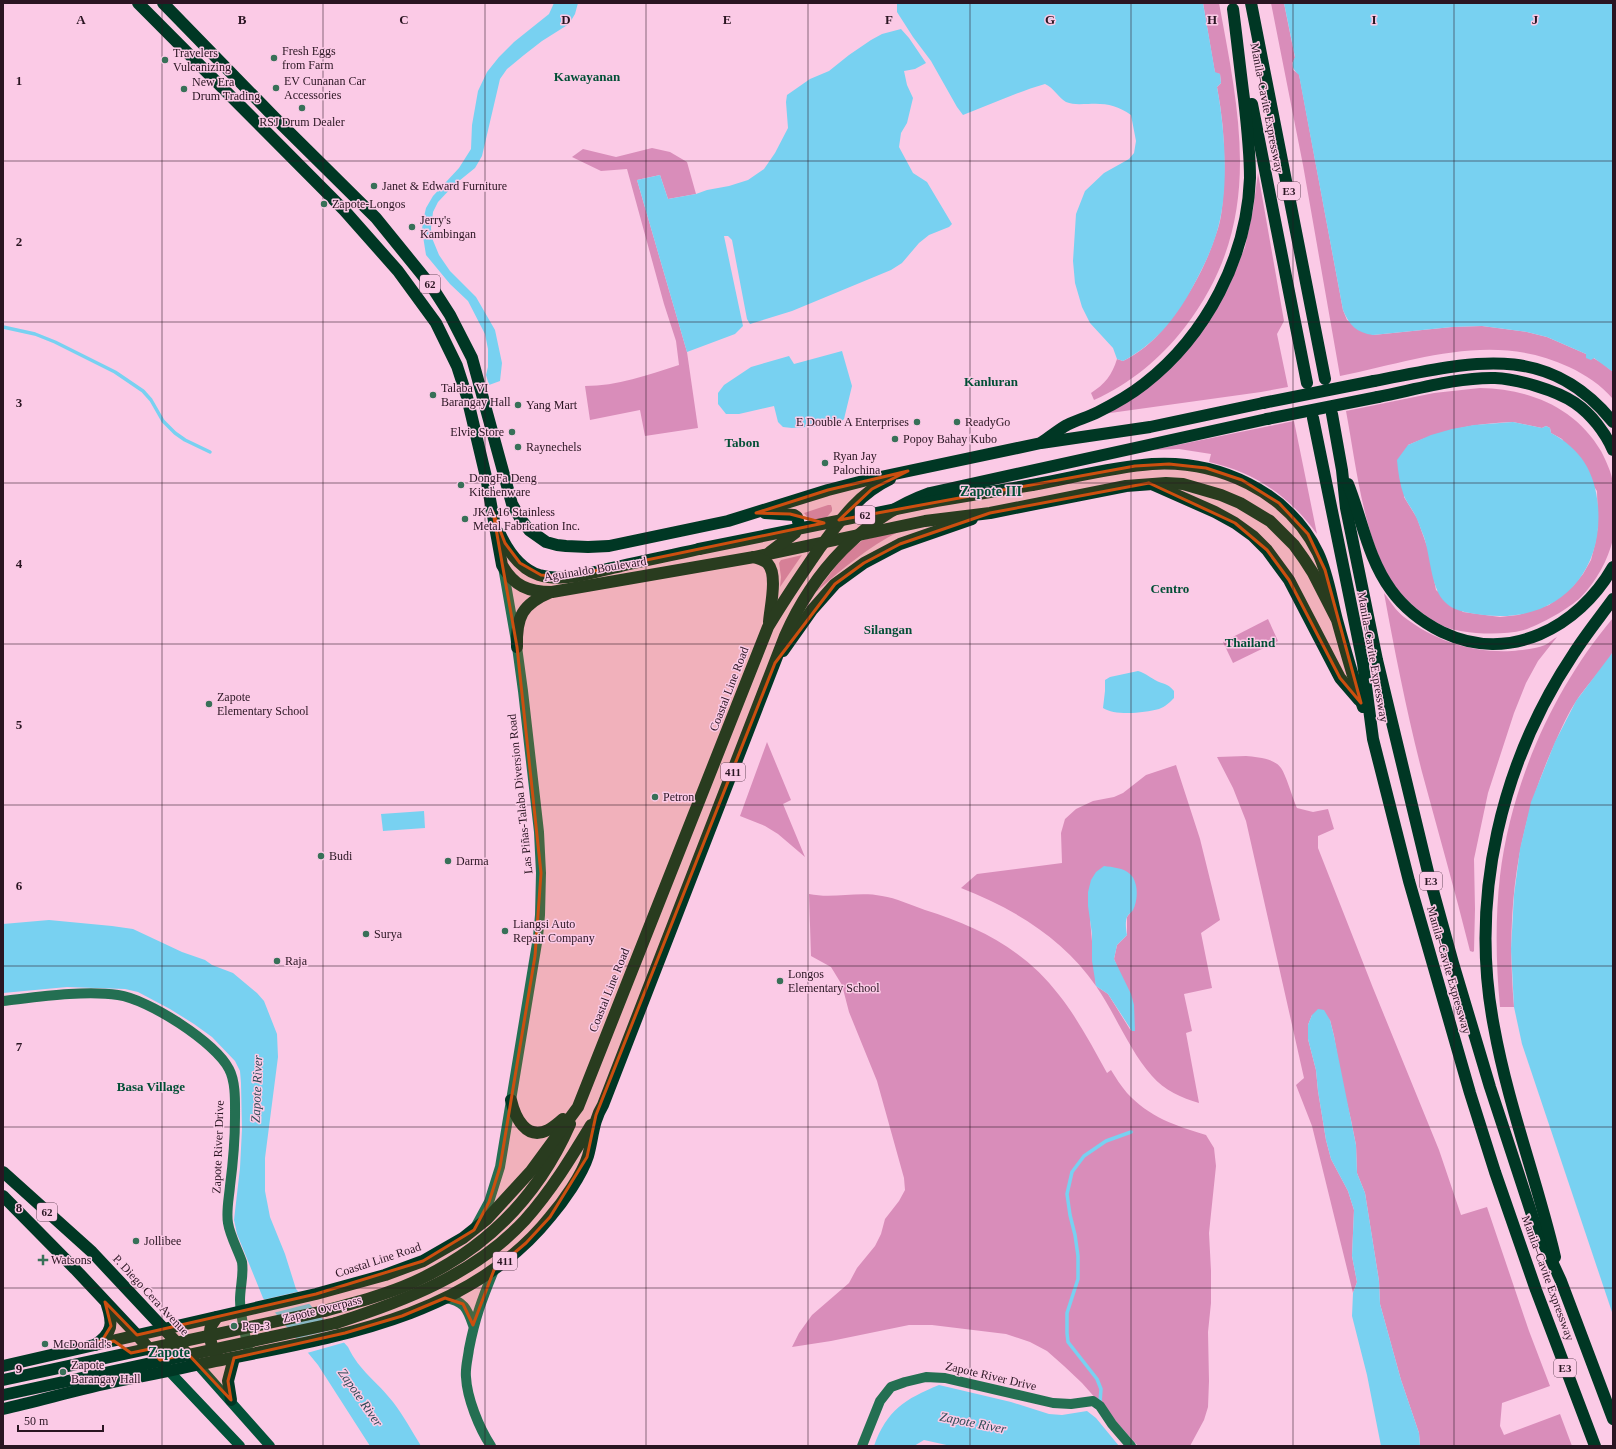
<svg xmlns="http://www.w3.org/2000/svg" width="1616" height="1449" font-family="Georgia,serif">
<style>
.green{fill:#d98dba;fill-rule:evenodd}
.water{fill:#78d1f1}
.pier{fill:#fbcae6}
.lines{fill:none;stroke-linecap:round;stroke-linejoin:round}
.stream{stroke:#78d1f1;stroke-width:3.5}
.secondary{stroke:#246f52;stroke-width:10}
.primary{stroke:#025138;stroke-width:10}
.highway{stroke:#003724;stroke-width:12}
.highway-bridge{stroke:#003724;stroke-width:12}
.marked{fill:#cc4f0f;fill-opacity:0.2;stroke:#cc4f0f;stroke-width:3;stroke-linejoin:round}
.grid{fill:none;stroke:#2a1522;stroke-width:1;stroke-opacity:0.55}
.poi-dot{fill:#387058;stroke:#fbcae6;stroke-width:1.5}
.labels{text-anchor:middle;stroke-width:3;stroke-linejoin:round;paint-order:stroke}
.shield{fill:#fbcae6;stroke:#694b5d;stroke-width:1}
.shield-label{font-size:11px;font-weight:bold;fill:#2a1522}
.poi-label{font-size:12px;fill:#2a1522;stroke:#fbcae6;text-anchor:start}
.street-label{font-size:12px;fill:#2a1522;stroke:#fbcae6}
.neighbourhood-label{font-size:13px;font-weight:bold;fill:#024f36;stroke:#fbcae6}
.water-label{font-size:13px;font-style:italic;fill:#2f4b56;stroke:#fbcae6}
.quarter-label{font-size:14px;font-weight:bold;fill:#024f36;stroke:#fbcae6}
.grid-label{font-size:13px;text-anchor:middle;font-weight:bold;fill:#2a1522;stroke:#fbcae6;stroke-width:3;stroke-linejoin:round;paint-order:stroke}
</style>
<rect width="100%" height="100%" fill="#fbcae6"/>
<g class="green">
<path d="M1203,3H1219C1241,121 1264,224 1185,327C1161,358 1130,384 1094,400L1091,393C1105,384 1112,375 1117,359L1123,361C1147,349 1159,335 1174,315C1192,291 1207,263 1216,234C1221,222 1222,209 1223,196C1226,159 1224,123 1217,87L1221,83L1220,74L1215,73Z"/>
<path d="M1271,3H1284L1295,58L1292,63L1293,70L1299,74L1343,310L1347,320L1373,335L1452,327L1482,326L1527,332L1547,337L1586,354L1602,363L1613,372V399C1601,385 1586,375 1569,367C1493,331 1418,360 1340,376L1303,165Z"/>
<path d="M652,148L670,152L687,162L696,194L668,199L660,175L637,180L687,352L698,428L645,436L640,410L590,420L585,386C617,386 648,375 679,365L676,341L664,304L627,169L601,171L572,157L583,149L616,157Z"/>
<polygon points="1258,173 1284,321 1277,334 1288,387 1261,392 1103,414 1211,319 1229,286 1245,247 1253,210"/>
<path d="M1480,388C1529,389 1575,407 1601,451C1606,461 1612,473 1613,484C1614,493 1613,502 1613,511C1613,520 1614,531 1613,539C1608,560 1596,582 1581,597C1570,608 1540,625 1524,630C1509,634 1491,634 1476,633C1467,632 1457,631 1448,628C1427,619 1405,601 1392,582C1363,536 1356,464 1346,411L1434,393ZM1513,422L1542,428L1546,426L1550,428L1551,433L1562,439L1597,491L1598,526L1595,544L1591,560L1583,574L1573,586L1549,605L1518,615L1500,617L1463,612L1436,590L1429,552L1417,518L1404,497L1408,445C1443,430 1474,423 1513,422Z"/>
<path d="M1294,421L1317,534C1290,497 1255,472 1209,462L1211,454L1179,449L1153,450Z"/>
<polygon points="828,505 831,505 832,508 832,511 817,529 804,513"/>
<path d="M900,531C868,547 842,569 816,592L846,553L863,540Z"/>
<polygon points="802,555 780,587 781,577 779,563 781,560"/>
<path d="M1384,593C1390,601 1396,611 1404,617C1435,641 1472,653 1512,651C1522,650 1535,649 1545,645C1549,643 1553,639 1557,637L1538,661L1526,683L1514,713L1488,793L1474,859L1475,909L1474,951L1473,952L1470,951C1455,891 1438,831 1422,772C1407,713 1395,653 1384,593Z"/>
<path d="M1613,618C1613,628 1615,641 1613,651C1611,659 1583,690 1577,700C1568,713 1561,729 1555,743C1515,830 1506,913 1514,1007H1500C1496,964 1495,920 1500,876C1511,784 1553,689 1613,618Z"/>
<polygon points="1268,619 1278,641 1233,663 1223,642"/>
<polygon points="767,742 791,800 783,804 805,857 778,834 765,826 740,816"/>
<path d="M1246,756C1256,757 1274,758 1281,768C1286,775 1293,799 1297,808L1313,812L1328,809L1334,829L1318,836V848L1373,988L1439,1150L1461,1215L1487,1207L1529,1331L1550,1386L1502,1403L1500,1426L1504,1435L1560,1414L1572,1446H1420L1419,1433L1401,1380L1380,1304L1379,1281L1365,1193L1357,1173L1356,1145L1351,1120L1341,1078L1334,1036L1330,1020L1312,1015L1308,1025V1039L1316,1070L1318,1091L1326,1140L1331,1159L1348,1191L1354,1210L1352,1256L1357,1282L1353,1293L1312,1126L1296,1085L1304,1078L1246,821L1233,788L1217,757Z"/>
<path d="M1176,765L1200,839L1220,920L1201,933L1212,988L1184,994L1192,1031L1186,1033L1199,1103C1182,1098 1164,1090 1152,1076C1129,1050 1116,1015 1096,986C1064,939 1013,908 961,888L977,874L1062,863L1061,833L1065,819L1076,809L1093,801L1114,797L1123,793L1146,775ZM1133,909L1127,917V935L1117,945L1114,959L1119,971L1131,1031L1108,994L1096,986L1090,919Z"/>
<path d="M809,894C833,899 858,891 882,896C896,898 911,905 925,910C977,926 1025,950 1059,995C1078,1019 1092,1046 1107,1073L1111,1070C1116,1078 1121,1086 1127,1093C1149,1117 1176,1126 1206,1135L1214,1148L1216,1166L1209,1233L1211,1271V1303L1208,1332L1209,1381L1208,1407L1204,1420L1190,1446H1138L1082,1383L1064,1366L1047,1351L1030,1342L1006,1334L932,1325H909L831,1341L792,1347L799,1333L812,1315L849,1283L857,1268L875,1246L881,1234L885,1219L899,1201L905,1190L904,1178L877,1081L849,1012L842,985L831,967L811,956Z"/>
</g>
<g class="water">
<polygon points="554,3 578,3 575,14 569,24 542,41 524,55 507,69 500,79 482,156 475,168 454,185 438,202 433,212 431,228 432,238 439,255 450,271 476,297 495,330 502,363 500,381 489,385 486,375 488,367 488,349 485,334 468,301 450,284 426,255 422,230 423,221 426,208 433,196 459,168 471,149 472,125 478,91 487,72 499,57 514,42 549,14"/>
<path d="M897,3H1203L1215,72L1220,74L1221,83L1217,87C1225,130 1230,193 1216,235C1210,254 1201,272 1191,290C1175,319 1154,345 1123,361L1117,359L1113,348L1090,323L1082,307L1075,283L1073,261L1076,214L1085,191L1104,173L1129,159L1134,153L1136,141L1131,115C1117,105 1105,103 1088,104C1081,104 1073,105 1066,102C1058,97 1054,88 1045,84C1017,92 990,105 963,115L957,107L931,61L913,37L897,12Z"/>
<path d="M1284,3H1613V372L1594,358L1591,360L1586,358V354L1547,337L1527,332L1482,326L1452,327L1373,335C1357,333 1349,325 1343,310L1299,75C1292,69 1291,65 1295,57Z"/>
<polygon points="901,29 909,38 926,63 915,69 904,71 907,85 913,98 907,123 901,133 899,147 913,173 927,182 952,224 949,227 929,235 919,243 902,263 891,270 792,311 750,324 747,319 732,240 728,236 724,236 743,326 735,334 687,352 637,180 660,175 668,199 696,194 707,190 729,186 748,180 764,169 775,153 788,128 786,102 787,95 810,79 829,71 849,55 871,40 882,34"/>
<polygon points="842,351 852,386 844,419 837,425 792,428 783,427 778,422 774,406 739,414 726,414 718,404 718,393 724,385 751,367 789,356 794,364"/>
<path d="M1513,422L1542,428L1546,426L1550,428L1551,433C1581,449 1595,472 1598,506C1604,576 1554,624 1484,615C1470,613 1453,612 1443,600C1431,586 1430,555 1424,537C1421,530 1419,523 1416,517C1413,510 1407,503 1404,496C1400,485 1398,472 1397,460L1408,445L1431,435L1452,429L1474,425Z"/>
<polygon points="1613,652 1613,1315 1522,1044 1514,1007 1511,949 1514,895 1520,849 1531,802 1555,742 1576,701"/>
<path d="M1138,671C1145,673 1148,676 1155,680C1163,685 1167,682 1174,691V698C1170,702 1165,707 1159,709C1144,713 1115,716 1103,708L1105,691V680L1110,677Z"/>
<polygon points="424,811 425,828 383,831 381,814"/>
<path d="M1104,866C1112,867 1124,868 1130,874C1139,882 1138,901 1133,910C1132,912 1128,914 1127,917C1125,922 1126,930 1127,935L1117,945L1114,959L1131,994L1134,1005L1135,1031H1132L1108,994L1096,986L1092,961V934L1088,906V892L1091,880L1096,872Z"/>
<path d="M49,920L112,926L133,929L182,952L205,960L212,965L233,973L257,993L264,1001L277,1034L278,1057L265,1158V1191L270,1217L285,1254L296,1289L348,1347C360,1372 377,1381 393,1402C403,1415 412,1431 421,1446H370L318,1365L263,1298L237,1234L234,1220L240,1168L242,1129L241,1083L240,1071L235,1061L212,1037L194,1024L170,1009L138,992L125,989L67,987L3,993V924Z"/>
<polygon points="1318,1009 1324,1010 1330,1020 1334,1036 1356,1145 1357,1173 1365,1193 1369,1218 1379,1281 1380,1304 1401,1380 1419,1433 1420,1446 1381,1446 1367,1375 1352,1316 1353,1293 1357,1282 1352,1256 1354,1210 1348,1191 1331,1159 1326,1140 1318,1091 1316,1070 1308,1039 1308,1025 1312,1015"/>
<path d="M939,1385L1011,1402L1049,1414L1062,1415L1087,1411L1096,1418L1119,1446H951L924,1440L914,1446H874C887,1410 905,1399 939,1385Z"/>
</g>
<g class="pier">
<polygon points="301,1291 312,1303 273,1313 262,1300"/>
<polygon points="335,1329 346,1342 307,1353 295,1339"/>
</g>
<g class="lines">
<g class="stream">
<polyline points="3,327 35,334 55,342 115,372 143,391 151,400 163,421 175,433 185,440 210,452"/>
<polyline points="1100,1402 1101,1389 1097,1379 1068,1342 1067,1333 1067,1313 1078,1279 1078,1256 1075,1235 1070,1215 1067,1194 1072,1172 1084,1156 1106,1141 1131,1132"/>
</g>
<g class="secondary">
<path d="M3,1001C38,997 84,990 118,995C148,999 215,1042 229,1069C236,1082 235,1103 235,1117C235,1140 233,1163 230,1186C229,1198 226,1211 228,1223C230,1236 238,1250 242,1262C244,1275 240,1287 240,1300C240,1316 245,1332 248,1349"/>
<polyline points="476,1226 489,1202 500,1167 538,937 540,915 541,873 539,832 523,691 517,647 503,567"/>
<path d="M445,1298C464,1301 467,1308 473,1325"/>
<path d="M491,1446C479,1428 467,1398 466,1377C465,1368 468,1358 469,1349C475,1318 482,1299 494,1270"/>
<polyline points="862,1446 880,1401 891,1387 905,1382 926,1377 945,1378 1053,1403 1071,1404 1093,1401 1100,1406 1112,1424 1131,1446"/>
</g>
<g class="primary">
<polyline points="198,1365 270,1446"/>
<polyline points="169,1371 240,1446"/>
</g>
<g class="highway">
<path d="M138,3L344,210L398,271L436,323L457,366L467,397L486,477L502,565C514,586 528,592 552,592L754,557L925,521L990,513L1126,486L1166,483L1183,484L1221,495L1240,503L1270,521L1294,545L1304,559L1313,573L1336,618"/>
<polyline points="163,3 274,117 376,218 432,287 450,315 472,358 512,504 520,518 529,530 546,542 557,545 566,546 588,547 609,546 728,521 828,490 871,479 1041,443 1150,427 1263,403"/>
<polyline points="1251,3 1325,379"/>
<polyline points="1252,104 1307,383"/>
<path d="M1374,381C1466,364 1545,338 1613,422"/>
<path d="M1378,397C1414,390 1458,377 1495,378C1517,379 1556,390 1575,403C1591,414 1605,432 1613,450"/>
<polyline points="1332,414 1342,470 1346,508 1377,660 1429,876 1453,963 1490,1087 1536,1227 1561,1281 1613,1419"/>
<polyline points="1313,418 1363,663 1373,739 1409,881 1470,1093 1495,1172 1536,1290 1595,1446"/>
<path d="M1042,442C1050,437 1058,430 1067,425C1077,420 1088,417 1098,412C1114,404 1130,395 1144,384C1207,335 1247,257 1250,178C1250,151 1247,125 1244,99C1240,69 1237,39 1233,9"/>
<path d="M1348,484C1362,519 1368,559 1391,590C1404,608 1422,622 1442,632C1509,664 1578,628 1613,567"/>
<path d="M1032,485C1071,478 1112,467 1152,464C1218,460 1288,491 1318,553C1328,574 1331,597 1337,620C1345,649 1353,678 1363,707"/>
<polyline points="1154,485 1215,512 1235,523 1253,536 1267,550 1289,580 1340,678 1359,700"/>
<polyline points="765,513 794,515 797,517 799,525 795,533 770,552"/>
<path d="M500,534C508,551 521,569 539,575C565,583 596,571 621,566C647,560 673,555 699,549"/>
<path d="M754,557C759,559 765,560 768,564C778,575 770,608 769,622"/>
<path d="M517,647C516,617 522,604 551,592"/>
<polyline points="783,651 812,610 835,584 864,563 900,544 972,519"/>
<path d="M511,1100C515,1117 526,1141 548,1130C554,1127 558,1123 563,1119"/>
<polyline points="3,1172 92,1252 194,1361"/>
<polyline points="3,1196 75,1269 137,1335 166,1368"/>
<path d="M1555,1257C1537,1180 1508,1105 1494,1027C1469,898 1501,762 1574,653C1586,634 1600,617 1613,599"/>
<path d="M324,1311C354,1303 385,1295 414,1282C486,1249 538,1197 570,1124"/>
<path d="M217,1317C215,1320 213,1323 211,1326C208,1335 212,1352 219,1358"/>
<path d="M336,1323C405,1301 475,1274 525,1220C551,1191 571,1158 591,1125"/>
<path d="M95,1345C113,1333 113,1323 107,1305"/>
<path d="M3,1366L316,1294L385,1275L423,1261L463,1238L487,1219L531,1171L578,1107L768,627C784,600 801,575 819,549C839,522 858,494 890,479"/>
<polyline points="231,1400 228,1381 234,1358"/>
<path d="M3,1409C42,1400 80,1389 118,1381C144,1376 170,1371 196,1365C320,1339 465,1323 550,1217C563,1202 582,1175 588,1156C593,1138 593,1121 603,1105L785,636C813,572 863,517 930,493L1267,419"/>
</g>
<g class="highway-bridge">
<polyline points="1263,403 1374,381"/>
<polyline points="1267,419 1378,397"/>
<polyline points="699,549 936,501 1032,485"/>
<polyline points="3,1380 324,1311"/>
<polyline points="3,1395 336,1323"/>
</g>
</g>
<path class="marked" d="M1169,464L1206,468L1242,480L1279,503L1308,534L1325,570L1361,703L1340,678L1289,580L1267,550L1235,523L1149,483L990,513L900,544L864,563L835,584L775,663L596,1115L587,1157L550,1217L526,1243L494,1270L473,1325L463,1304L445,1298L402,1316L345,1333L234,1358L228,1381L231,1400L188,1354L160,1360L150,1349L131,1353L114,1341L93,1346L103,1339L111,1326L105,1302L137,1335L316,1294L423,1261L474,1230L489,1202L500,1167L535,956L541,873L517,647L493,512L505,543L520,563L541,575L565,577L824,523L790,514L756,513L828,490L908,471L872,489L839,520L1135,466Z"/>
<path class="grid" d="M162,3V1446M323,3V1446M485,3V1446M646,3V1446M808,3V1446M970,3V1446M1131,3V1446M1293,3V1446M1454,3V1446M3,161H1613M3,322H1613M3,483H1613M3,644H1613M3,805H1613M3,966H1613M3,1127H1613M3,1288H1613"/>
<g class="poi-dot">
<circle cx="274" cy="58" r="4"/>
<circle cx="165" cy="60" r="4"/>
<circle cx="276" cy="88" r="4"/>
<circle cx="184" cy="89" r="4"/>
<circle cx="302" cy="108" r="4"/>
<circle cx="374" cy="186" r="4"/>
<circle cx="324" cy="204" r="4"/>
<circle cx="412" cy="227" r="4"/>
<circle cx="433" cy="395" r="4"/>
<circle cx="518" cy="405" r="4"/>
<circle cx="917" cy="422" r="4"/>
<circle cx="957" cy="422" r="4"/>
<circle cx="512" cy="432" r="4"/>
<circle cx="895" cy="439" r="4"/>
<circle cx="518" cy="447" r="4"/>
<circle cx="825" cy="463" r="4"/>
<circle cx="461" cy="485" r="4"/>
<circle cx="465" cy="519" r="4"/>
<circle cx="209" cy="704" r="4"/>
<circle cx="655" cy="797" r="4"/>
<circle cx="321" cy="856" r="4"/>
<circle cx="448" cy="861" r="4"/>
<circle cx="505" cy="931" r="4"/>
<circle cx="366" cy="934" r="4"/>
<circle cx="277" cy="961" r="4"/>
<circle cx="780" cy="981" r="4"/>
<circle cx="136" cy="1241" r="4"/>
<path d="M41 1254h4v4h4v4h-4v4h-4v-4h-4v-4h4z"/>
<circle cx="234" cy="1326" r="4"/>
<circle cx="45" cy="1344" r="4"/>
<circle cx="63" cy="1372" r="4"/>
</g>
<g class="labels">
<g class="shield">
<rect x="1278" y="182" width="22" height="18" rx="3"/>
<rect x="420" y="275" width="20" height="18" rx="3"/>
<rect x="855" y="506" width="20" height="18" rx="3"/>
<rect x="721" y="763" width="24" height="18" rx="3"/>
<rect x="1420" y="872" width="22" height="18" rx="3"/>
<rect x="37" y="1203" width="20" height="18" rx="3"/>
<rect x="493" y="1252" width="24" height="18" rx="3"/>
<rect x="1554" y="1359" width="22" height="18" rx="3"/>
</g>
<g class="shield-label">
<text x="1289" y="195">E3</text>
<text x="430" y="288">62</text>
<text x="865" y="519">62</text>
<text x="733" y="776">411</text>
<text x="1431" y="885">E3</text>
<text x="47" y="1216">62</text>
<text x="505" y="1265">411</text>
<text x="1565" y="1372">E3</text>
</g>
<g class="poi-label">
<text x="282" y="55">Fresh Eggs<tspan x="282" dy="14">from Farm</tspan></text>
<text x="173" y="57">Travelers<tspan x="173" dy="14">Vulcanizing</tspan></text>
<text x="284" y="85">EV Cunanan Car<tspan x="284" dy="14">Accessories</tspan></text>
<text x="192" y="86">New Era<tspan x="192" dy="14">Drum Trading</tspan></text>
<text x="302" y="126" text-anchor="middle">RSJ Drum Dealer</text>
<text x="382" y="190">Janet &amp; Edward Furniture</text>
<text x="332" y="208">Zapote-Longos</text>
<text x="420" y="224">Jerry's<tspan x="420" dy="14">Kambingan</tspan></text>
<text x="441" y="392">Talaba VI<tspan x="441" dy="14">Barangay Hall</tspan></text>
<text x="526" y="409">Yang Mart</text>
<text x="909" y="426" text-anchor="end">E Double A Enterprises</text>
<text x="965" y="426">ReadyGo</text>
<text x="504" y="436" text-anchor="end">Elvie Store</text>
<text x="903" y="443">Popoy Bahay Kubo</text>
<text x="526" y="451">Raynechels</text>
<text x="833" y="460">Ryan Jay<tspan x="833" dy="14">Palochina</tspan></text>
<text x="469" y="482">DongFa Deng<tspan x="469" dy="14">Kitchenware</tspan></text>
<text x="473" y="516">JKA 16 Stainless<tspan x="473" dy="14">Metal Fabrication Inc.</tspan></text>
<text x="217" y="701">Zapote<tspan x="217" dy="14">Elementary School</tspan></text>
<text x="663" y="801">Petron</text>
<text x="329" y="860">Budi</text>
<text x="456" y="865">Darma</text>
<text x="513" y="928">Liangsi Auto<tspan x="513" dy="14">Repair Company</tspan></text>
<text x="374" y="938">Surya</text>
<text x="285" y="965">Raja</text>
<text x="788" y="978">Longos<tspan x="788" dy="14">Elementary School</tspan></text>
<text x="144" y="1245">Jollibee</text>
<text x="51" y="1264">Watsons</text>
<text x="242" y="1330">Pcp-3</text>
<text x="53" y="1348">McDonald's</text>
<text x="71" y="1369">Zapote<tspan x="71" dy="14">Barangay Hall</tspan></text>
</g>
<g class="street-label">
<text transform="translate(1267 108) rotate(79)" y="4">Manila–Cavite Expressway</text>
<text transform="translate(595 569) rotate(-9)" y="4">Aguinaldo Boulevard</text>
<text transform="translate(1373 657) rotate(80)" y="4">Manila–Cavite Expressway</text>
<text transform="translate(729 689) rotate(-69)" y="4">Coastal Line Road</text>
<text transform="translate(520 794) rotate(-96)" y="4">Las Piñas-Talaba Diversion Road</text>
<text transform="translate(1449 970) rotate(74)" y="4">Manila–Cavite Expressway</text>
<text transform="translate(609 990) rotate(-68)" y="4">Coastal Line Road</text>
<text transform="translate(218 1147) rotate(-88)" y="4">Zapote River Drive</text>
<text transform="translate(378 1260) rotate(-18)" y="4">Coastal Line Road</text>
<text transform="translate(1548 1278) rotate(70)" y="4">Manila–Cavite Expressway</text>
<text transform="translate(151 1295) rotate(47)" y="4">P. Diego Cera Avenue</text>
<text transform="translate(322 1309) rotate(-14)" y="4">Zapote Overpass</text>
<text transform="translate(991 1376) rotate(13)" y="4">Zapote River Drive</text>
</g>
<g class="neighbourhood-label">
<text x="587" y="81">Kawayanan</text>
<text x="991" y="386">Kanluran</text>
<text x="742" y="447">Tabon</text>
<text x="1170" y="593">Centro</text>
<text x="888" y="634">Silangan</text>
<text x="1250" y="647">Thailand</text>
<text x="151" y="1091">Basa Village</text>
</g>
<g class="water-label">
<text transform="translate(256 1089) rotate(-88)" y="5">Zapote River</text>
<text transform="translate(361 1397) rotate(55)" y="5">Zapote River</text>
<text transform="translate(973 1422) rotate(11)" y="5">Zapote River</text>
</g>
<g class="quarter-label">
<text x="991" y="496">Zapote III</text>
<text x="169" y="1357">Zapote</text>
</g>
</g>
<g class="grid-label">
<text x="81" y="24">A</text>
<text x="242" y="24">B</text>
<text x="404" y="24">C</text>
<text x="566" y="24">D</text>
<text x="727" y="24">E</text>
<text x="889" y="24">F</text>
<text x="1050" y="24">G</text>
<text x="1212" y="24">H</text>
<text x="1374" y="24">I</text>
<text x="1535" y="24">J</text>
<text x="19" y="85">1</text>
<text x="19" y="246">2</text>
<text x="19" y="407">3</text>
<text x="19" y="568">4</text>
<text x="19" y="729">5</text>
<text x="19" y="890">6</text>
<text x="19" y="1051">7</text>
<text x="19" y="1212">8</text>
<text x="19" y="1373">9</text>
</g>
<rect width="1616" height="1449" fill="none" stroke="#2a1522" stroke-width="8"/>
<path d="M18 1425v6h85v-6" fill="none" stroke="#2a1522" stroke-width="2"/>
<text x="24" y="1425" font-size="12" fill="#2a1522" stroke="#fbcae6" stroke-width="3" paint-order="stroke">50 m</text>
</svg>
